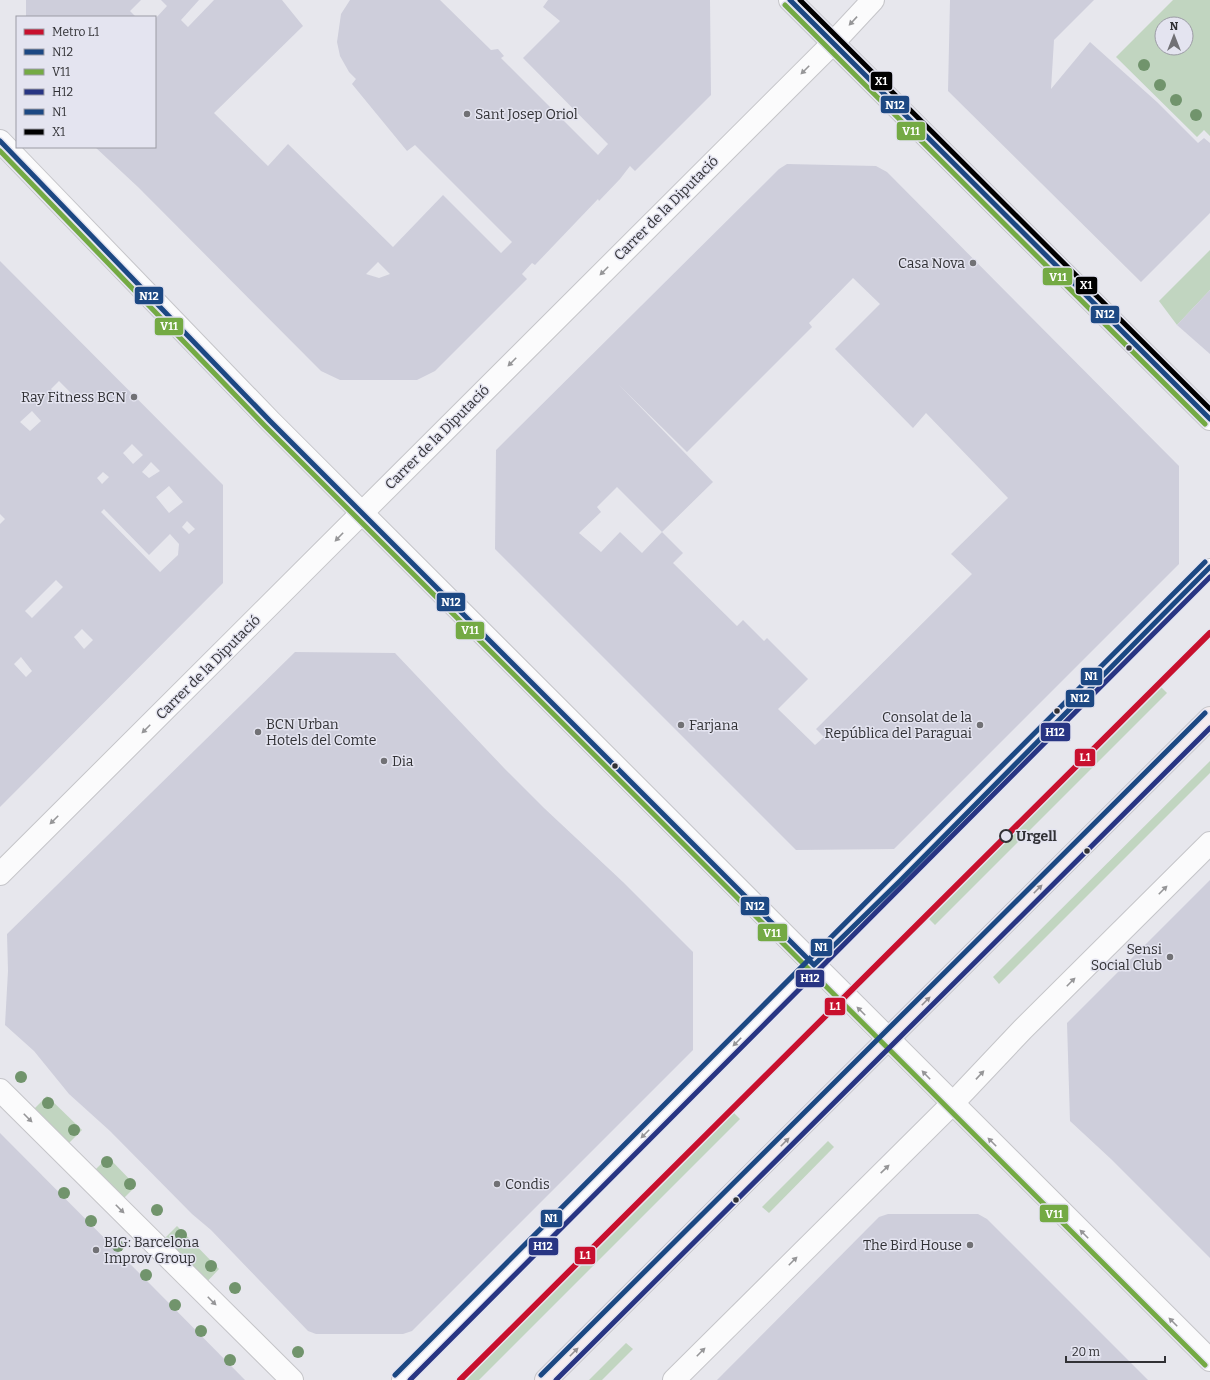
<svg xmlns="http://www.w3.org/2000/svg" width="1210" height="1380" font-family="Bitter,serif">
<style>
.green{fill:#c1d5c0;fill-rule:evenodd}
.building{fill:#cecedb;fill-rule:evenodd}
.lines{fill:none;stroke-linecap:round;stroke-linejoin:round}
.lane-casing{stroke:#c5c5c9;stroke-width:18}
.street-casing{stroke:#c5c5c9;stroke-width:24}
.secondary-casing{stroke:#c5c5c9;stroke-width:24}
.primary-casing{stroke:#c5c5c8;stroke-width:24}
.lane{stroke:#fbfbfc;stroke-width:16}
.street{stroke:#fbfbfc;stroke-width:22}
.secondary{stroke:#fbfbfc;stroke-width:22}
.primary{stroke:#f4ecef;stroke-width:22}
.bus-1-casing{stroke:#e4e4f0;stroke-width:8}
.bus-2-casing{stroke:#e4e4f0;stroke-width:8}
.bus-3-casing{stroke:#e4e4f0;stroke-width:8}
.bus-4-casing{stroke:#e4e4f0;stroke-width:8}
.bus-5-casing{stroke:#e4e4f0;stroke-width:8}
.bus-1{stroke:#1c4883;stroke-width:5}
.bus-2{stroke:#74aa44;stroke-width:5}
.bus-3{stroke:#283583;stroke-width:5}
.bus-4{stroke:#1c4883;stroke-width:5}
.bus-5{stroke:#000;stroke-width:5}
.metro-1-casing{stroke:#e4e4f0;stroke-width:9}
.metro-1{stroke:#c8102e;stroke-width:6}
.tree{fill:#71946c}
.oneway{fill:#969698}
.oneway2{fill:#928e92}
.poi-dot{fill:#717175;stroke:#e4e4f0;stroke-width:1.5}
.bus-dot{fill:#313135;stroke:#e4e4f0;stroke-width:1.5}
.stop-dot{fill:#e4e4f0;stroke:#313135;stroke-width:2}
.labels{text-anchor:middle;stroke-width:3;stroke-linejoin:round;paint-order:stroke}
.poi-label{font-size:14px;fill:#313135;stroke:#e4e4f0;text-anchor:start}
.street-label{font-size:14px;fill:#313135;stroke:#e4e4f0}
.stop-label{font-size:14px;font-weight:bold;fill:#313135;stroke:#e4e4f0;text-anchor:start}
.line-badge{stroke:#e4e4f0;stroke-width:1.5}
.badge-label{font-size:11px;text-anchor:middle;font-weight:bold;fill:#fff}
</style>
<rect width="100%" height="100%" fill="#e7e7ed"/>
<g class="green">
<path d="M1173,0H1210V136L1204,130L1197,137L1116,57ZM1162,24H1186V48H1162Z"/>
<polygon points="1210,250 1210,290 1177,325 1159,301"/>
<polygon points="1161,687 1167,693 935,925 929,919"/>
<polygon points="1210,761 1210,773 999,984 993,977"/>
<polygon points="47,1096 82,1130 65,1147 30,1113"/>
<polygon points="734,1113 740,1119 479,1380 466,1380"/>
<polygon points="828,1141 834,1147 769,1213 762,1207"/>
<polygon points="108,1157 136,1186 120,1202 91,1174"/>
<polygon points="177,1226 219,1269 203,1286 161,1242"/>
<polygon points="626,1343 633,1349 602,1380 589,1380"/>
</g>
<g class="building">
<polygon points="26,0 141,0 130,11 136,17 26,17"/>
<path d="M161,0H199L181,20L188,27L214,0H282L303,26L214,113L268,166L288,144L393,247L443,195L501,253L512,242L415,145L407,151L352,84L356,79L349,72L340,56L337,42L341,14L350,0H440L491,50L498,49L504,56L501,58L598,155L608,144L523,58L560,21L543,7L548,0H710L711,95L635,171L630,166L620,179L599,201L598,199L535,265L532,263L522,274L527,279L435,371L417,380H340L321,371L138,187L95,147H155V19L167,6ZM378,262L390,274L379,278L366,274Z"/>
<polygon points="950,0 1094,0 1054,40 1051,89 1090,42 1157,102 1198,143 1204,138 1210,143 1210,213 1141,282 948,91"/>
<path d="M787,164L876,166L887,172L1179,466V564L894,849L796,850L495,549L496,450L779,169ZM853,278L880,304L835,349L913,428L926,413L1008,498L951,554L972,574L816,729L824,737L815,745L778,709L808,679L767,638L764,641L743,620L737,626L673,563L683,553L662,532L642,553L620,532L601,552L579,533L601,512L597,507L617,487L662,532L713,482L619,385L687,452L812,327L809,323Z"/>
<path d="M0,261L223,485V583L0,807V524L5,519L0,514ZM59,381L71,393L62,401L51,389ZM32,411L41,421L30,431L20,422ZM132,444L143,455L133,464L123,453ZM151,462L160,471L149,478L142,472ZM103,472L109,477L102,484L97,478ZM169,486L183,502L169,513L156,497ZM104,509L149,555L170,534L179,544L178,555L160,572L101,512ZM187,521L195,529L189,534L182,527ZM56,580L63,587L32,618L25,611ZM82,629L93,640L84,649L74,637ZM21,657L32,671L26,677L14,664Z"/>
<polygon points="1210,290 1210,354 1177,325"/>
<polygon points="295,652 395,653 504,768 544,808 623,882 693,952 693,1050 412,1331 403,1334 316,1334 308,1331 211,1230 192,1214 110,1131 69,1094 34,1051 5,1025 8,971 7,934"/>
<polygon points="1210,880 1210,1258 1111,1159 1070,1121 1067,1023"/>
<polygon points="0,1133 152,1286 245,1380 0,1380"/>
<polygon points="888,1214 978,1214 987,1219 1148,1380 717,1380 879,1217"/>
</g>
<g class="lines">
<defs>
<path id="lane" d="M400,1380C671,1110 941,839 1210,567"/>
<g id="street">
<polyline points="0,874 833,43 873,0"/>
<polyline points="0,1090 292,1380"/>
<polyline points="674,1380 953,1103 1022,1030 1210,843"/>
</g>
<g id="secondary">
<polyline points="790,0 1210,419"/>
<polyline points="0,141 270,421 1210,1360"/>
</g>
<polyline id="primary" points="546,1380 1210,718"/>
</defs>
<use href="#lane" class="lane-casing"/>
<use href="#street" class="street-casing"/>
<use href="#secondary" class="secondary-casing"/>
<use href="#primary" class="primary-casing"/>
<use href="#lane" class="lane"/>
<use href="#street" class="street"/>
<use href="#secondary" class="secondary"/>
<use href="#primary" class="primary"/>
<defs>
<g id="bus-1">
<polyline points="790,0 1210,419"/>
<polyline points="0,141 270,421 814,965 900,881 1210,567"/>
</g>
<g id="bus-2">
<polyline points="785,5 1205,424"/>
<polyline points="0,151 265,426 1205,1365"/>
</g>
<g id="bus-3">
<polyline points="410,1380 1210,577"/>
<polyline points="556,1380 1210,728"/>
</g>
<g id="bus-4">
<polyline points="395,1375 1205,562"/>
<polyline points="541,1375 1205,713"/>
</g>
<polyline id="bus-5" points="800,0 1210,409"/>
</defs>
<use href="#bus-1" class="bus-1-casing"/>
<use href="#bus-2" class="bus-2-casing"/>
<use href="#bus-3" class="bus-3-casing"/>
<use href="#bus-4" class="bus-4-casing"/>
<use href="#bus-5" class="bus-5-casing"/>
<use href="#bus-1" class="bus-1"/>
<use href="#bus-2" class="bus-2"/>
<use href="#bus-3" class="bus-3"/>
<use href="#bus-4" class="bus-4"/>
<use href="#bus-5" class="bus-5"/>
<defs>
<polyline id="metro-1" points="460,1380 1210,633"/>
</defs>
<use href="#metro-1" class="metro-1-casing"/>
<use href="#metro-1" class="metro-1"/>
</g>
<g class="tree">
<circle cx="1144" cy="65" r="6"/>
<circle cx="1160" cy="85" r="6"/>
<circle cx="1176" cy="100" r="6"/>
<circle cx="1196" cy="115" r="6"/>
<circle cx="21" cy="1077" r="6"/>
<circle cx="48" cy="1103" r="6"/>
<circle cx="74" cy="1130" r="6"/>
<circle cx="107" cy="1162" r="6"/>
<circle cx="130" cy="1184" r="6"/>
<circle cx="64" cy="1193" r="6"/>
<circle cx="157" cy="1210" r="6"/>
<circle cx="91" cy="1221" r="6"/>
<circle cx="181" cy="1235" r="6"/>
<circle cx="118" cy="1246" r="6"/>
<circle cx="211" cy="1266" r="6"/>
<circle cx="146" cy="1275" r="6"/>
<circle cx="235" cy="1288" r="6"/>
<circle cx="175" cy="1305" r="6"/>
<circle cx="201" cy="1331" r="6"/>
<circle cx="298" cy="1352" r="6"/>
<circle cx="230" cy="1360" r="6"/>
</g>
<defs><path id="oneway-solid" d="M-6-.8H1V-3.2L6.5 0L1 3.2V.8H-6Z"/></defs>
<g class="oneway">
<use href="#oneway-solid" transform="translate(853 21) rotate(133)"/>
<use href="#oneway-solid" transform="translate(805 70) rotate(135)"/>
<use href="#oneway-solid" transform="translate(604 271) rotate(135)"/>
<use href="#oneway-solid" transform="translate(512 362) rotate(135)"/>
<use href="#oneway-solid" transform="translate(339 537) rotate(134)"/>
<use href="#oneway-solid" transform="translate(146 729) rotate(135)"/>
<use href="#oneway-solid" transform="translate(54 820) rotate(135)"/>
<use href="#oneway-solid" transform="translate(1163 890) rotate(-45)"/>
<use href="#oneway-solid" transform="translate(1071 982) rotate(-45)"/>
<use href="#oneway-solid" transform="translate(861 1011) rotate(-135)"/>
<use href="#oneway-solid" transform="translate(737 1042) rotate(135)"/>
<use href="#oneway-solid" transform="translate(926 1075) rotate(-134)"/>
<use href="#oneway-solid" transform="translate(980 1075) rotate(-47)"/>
<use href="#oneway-solid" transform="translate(28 1118) rotate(45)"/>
<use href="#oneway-solid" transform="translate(645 1134) rotate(135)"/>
<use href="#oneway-solid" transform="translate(992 1142) rotate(-135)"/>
<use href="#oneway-solid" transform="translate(885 1169) rotate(-44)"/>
<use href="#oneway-solid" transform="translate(120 1209) rotate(45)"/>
<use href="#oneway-solid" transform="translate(1084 1234) rotate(-135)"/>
<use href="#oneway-solid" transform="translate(793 1261) rotate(-45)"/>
<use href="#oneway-solid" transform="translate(212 1301) rotate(45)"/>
<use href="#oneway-solid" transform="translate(1173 1322) rotate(-135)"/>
<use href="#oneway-solid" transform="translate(701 1352) rotate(-45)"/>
</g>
<g class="oneway2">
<use href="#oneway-solid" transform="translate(1038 889) rotate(-45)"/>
<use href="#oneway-solid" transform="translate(926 1001) rotate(-45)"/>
<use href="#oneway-solid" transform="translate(785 1142) rotate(-45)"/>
<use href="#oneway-solid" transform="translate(574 1352) rotate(-45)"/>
</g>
<g class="poi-dot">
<circle cx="467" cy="114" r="4"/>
<circle cx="973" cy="263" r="4"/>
<circle cx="134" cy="397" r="4"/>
<circle cx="681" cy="725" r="4"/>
<circle cx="980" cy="725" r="4"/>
<circle cx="258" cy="732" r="4"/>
<circle cx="384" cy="761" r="4"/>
<circle cx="1170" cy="957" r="4"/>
<circle cx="497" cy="1184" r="4"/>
<circle cx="970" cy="1245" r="4"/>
<circle cx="96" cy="1250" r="4"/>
</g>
<g class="bus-dot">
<circle cx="1129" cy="348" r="3.5"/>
<circle cx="1057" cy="711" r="3.5"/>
<circle cx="615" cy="766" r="3.5"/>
<circle cx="1087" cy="851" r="3.5"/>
<circle cx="736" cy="1200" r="3.5"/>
</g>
<circle class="stop-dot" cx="1006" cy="836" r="6"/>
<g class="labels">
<g class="poi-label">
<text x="475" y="119">Sant Josep Oriol</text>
<text x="965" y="268" text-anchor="end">Casa Nova</text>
<text x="126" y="402" text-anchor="end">Ray Fitness BCN</text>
<text x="972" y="722" text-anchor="end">Consolat de la<tspan x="972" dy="16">República del Paraguai</tspan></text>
<text x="266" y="729">BCN Urban<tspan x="266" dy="16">Hotels del Comte</tspan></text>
<text x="689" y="730">Farjana</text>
<text x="392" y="766">Dia</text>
<text x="1162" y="954" text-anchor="end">Sensi<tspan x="1162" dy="16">Social Club</tspan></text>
<text x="505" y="1189">Condis</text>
<text x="104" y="1247">BIG: Barcelona<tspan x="104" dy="16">Improv Group</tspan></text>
<text x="962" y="1250" text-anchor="end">The Bird House</text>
</g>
<g class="street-label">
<text transform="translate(666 208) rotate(-45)" y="5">Carrer de la Diputació</text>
<text transform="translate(437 437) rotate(-45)" y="5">Carrer de la Diputació</text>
<text transform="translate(208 667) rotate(-45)" y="5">Carrer de la Diputació</text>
</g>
<g class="stop-label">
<text x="1016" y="841">Urgell</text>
</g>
</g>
<g class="line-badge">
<rect x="870" y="71" width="23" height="20" rx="4" fill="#000"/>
<rect x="880" y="95" width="30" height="19" rx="4" fill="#1c4883"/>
<rect x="896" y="121" width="30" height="20" rx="4" fill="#74aa44"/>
<rect x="1042" y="267" width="31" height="19" rx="4" fill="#74aa44"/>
<rect x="1075" y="276" width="23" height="19" rx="4" fill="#000"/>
<rect x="134" y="286" width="30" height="19" rx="4" fill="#1c4883"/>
<rect x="1090" y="305" width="30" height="19" rx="4" fill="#1c4883"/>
<rect x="154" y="317" width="30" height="19" rx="4" fill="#74aa44"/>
<rect x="436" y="592" width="30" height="20" rx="4" fill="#1c4883"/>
<rect x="455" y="621" width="30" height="19" rx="4" fill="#74aa44"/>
<rect x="1080" y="667" width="23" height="19" rx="4" fill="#1c4883"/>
<rect x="1065" y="689" width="30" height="19" rx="4" fill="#1c4883"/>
<rect x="1040" y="722" width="31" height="20" rx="4" fill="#283583"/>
<rect x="1074" y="748" width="22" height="19" rx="4" fill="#c8102e"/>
<rect x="740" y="896" width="30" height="20" rx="4" fill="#1c4883"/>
<rect x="757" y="923" width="31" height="19" rx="4" fill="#74aa44"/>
<rect x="810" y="938" width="23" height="19" rx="4" fill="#1c4883"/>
<rect x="795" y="969" width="30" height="19" rx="4" fill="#283583"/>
<rect x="824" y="997" width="22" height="19" rx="4" fill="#c8102e"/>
<rect x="1039" y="1204" width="30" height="19" rx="4" fill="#74aa44"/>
<rect x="540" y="1209" width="23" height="19" rx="4" fill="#1c4883"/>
<rect x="528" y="1237" width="31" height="19" rx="4" fill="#283583"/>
<rect x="574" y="1246" width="22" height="19" rx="4" fill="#c8102e"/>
</g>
<g class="badge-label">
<text x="881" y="85">X1</text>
<text x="895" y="109">N12</text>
<text x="911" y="135">V11</text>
<text x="1058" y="281">V11</text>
<text x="1086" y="289">X1</text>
<text x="149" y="300">N12</text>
<text x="1105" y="318">N12</text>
<text x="169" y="330">V11</text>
<text x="451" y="606">N12</text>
<text x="470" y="634">V11</text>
<text x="1091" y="680">N1</text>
<text x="1080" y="702">N12</text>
<text x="1055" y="736">H12</text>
<text x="1085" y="761">L1</text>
<text x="755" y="910">N12</text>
<text x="772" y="937">V11</text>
<text x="821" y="951">N1</text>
<text x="810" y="982">H12</text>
<text x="835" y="1010">L1</text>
<text x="1054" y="1218">V11</text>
<text x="551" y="1222">N1</text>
<text x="543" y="1250">H12</text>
<text x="585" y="1259">L1</text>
</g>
<rect x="16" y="16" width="140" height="132" fill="#e4e4f0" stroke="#9c9ca5"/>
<rect x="24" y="29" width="20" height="6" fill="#c8102e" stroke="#9c9ca5"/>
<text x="52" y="36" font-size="12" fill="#313135">Metro L1</text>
<rect x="24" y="49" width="20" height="6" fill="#1c4883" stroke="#9c9ca5"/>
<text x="52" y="56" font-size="12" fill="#313135">N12</text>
<rect x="24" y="69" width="20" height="6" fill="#74aa44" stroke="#9c9ca5"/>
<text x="52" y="76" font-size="12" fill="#313135">V11</text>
<rect x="24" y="89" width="20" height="6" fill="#283583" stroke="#9c9ca5"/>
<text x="52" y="96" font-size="12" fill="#313135">H12</text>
<rect x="24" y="109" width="20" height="6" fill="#1c4883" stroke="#9c9ca5"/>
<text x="52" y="116" font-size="12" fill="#313135">N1</text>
<rect x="24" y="129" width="20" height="6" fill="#000000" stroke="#9c9ca5"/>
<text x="52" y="136" font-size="12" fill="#313135">X1</text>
<g transform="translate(1174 36)"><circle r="19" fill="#e4e4f0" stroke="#9c9ca5"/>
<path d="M0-3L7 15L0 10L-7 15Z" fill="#717175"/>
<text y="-6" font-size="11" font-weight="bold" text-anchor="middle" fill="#313135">N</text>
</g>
<path d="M1066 1356v6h99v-6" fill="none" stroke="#313135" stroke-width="2"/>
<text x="1072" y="1356" font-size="12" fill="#313135" stroke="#e4e4f0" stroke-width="3" paint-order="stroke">20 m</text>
</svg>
